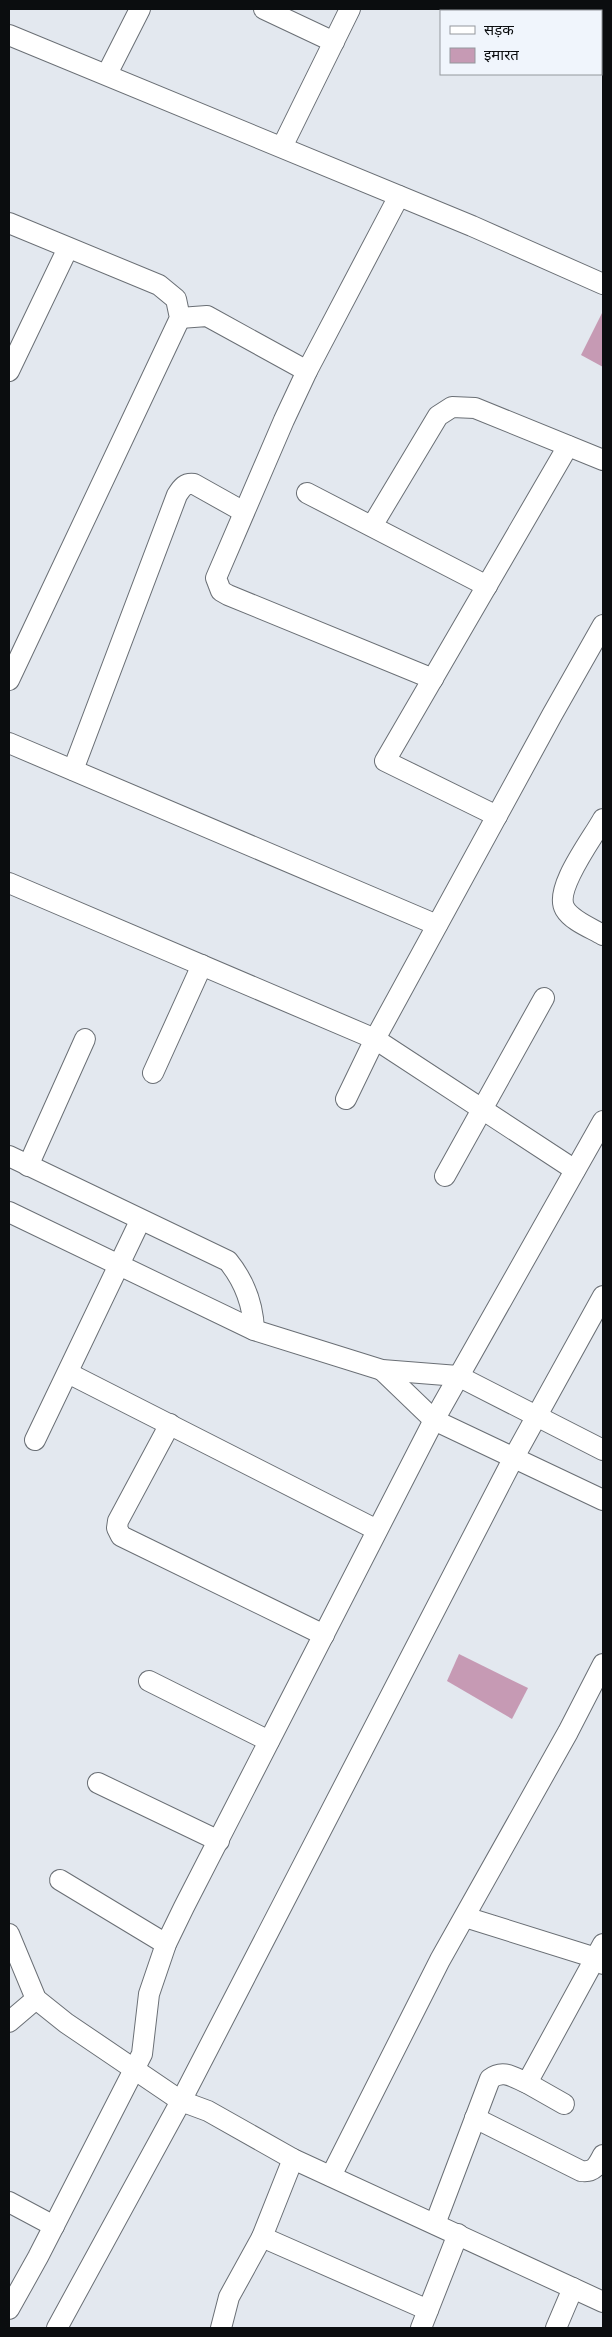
<svg xmlns="http://www.w3.org/2000/svg" width="612" height="2337" font-family="'PT Sans Narrow','Noto Sans Devanagari',sans-serif">
<style>
.building{fill:#c69ab4}
.lines{fill:none;stroke-linecap:round;stroke-linejoin:round}
.minor-casing{stroke:#6a6f75;stroke-width:22}
.minor{stroke:#fff;stroke-width:20}
</style>
<rect width="100%" height="100%" fill="#e3e8ef"/>
<g class="building">
<polygon points="603,311 603,367 581,355"/>
<polygon points="459,1654 528,1688 512,1719 447,1681"/>
</g>
<g class="lines">
<defs>
<g id="minor">
<polyline points="264,9 334,42"/>
<polyline points="9,35 472,226 603,284"/>
<polyline points="107,74 140,9"/>
<polyline points="282,147 350,9"/>
<polyline points="399,196 307,371 284,420 216,578 221,591 228,595 433,679"/>
<polyline points="9,223 159,285 176,299 180,318 9,680"/>
<polyline points="180,318 207,316 307,371"/>
<polyline points="9,371 68,248"/>
<polyline points="307,493 487,586"/>
<polyline points="372,526 438,416 452,407 475,408 603,460"/>
<polyline points="9,743 437,925"/>
<path d="M73,770L177,495C182,487 185,483 194,484L244,512"/>
<polyline points="497,816 385,761 568,446"/>
<path d="M603,819C593,838 553,889 565,909C572,921 591,928 603,935"/>
<polyline points="9,883 375,1039 575,1170"/>
<polyline points="153,1073 202,965"/>
<polyline points="346,1099 375,1039 552,715 603,625"/>
<path d="M9,1156L228,1261C245,1282 253,1304 254,1330"/>
<polyline points="28,1166 85,1039"/>
<polyline points="445,1176 544,998"/>
<polyline points="9,1212 254,1330 382,1370 458,1376 603,1450"/>
<polyline points="382,1370 434,1420 603,1500"/>
<polyline points="68,1373 377,1530"/>
<polyline points="170,1424 118,1521 117,1528 121,1536 324,1635"/>
<polyline points="35,1440 140,1221"/>
<polyline points="149,1681 269,1741"/>
<polyline points="98,1783 219,1841"/>
<polyline points="60,1880 166,1944"/>
<polyline points="465,1917 596,1958 603,1964"/>
<polyline points="9,1934 36,1999 66,2023 181,2101 208,2111 293,2159 603,2302"/>
<polyline points="9,2022 36,1999"/>
<polyline points="527,2083 564,2104"/>
<path d="M475,2118L581,2171C594,2173 598,2165 603,2155"/>
<polyline points="331,2176 440,1960 568,1732 603,1664"/>
<polyline points="9,2202 54,2226"/>
<path d="M435,2224L490,2079C503,2069 513,2077 527,2083L603,1944"/>
<polyline points="262,2237 428,2310"/>
<polyline points="9,2309 38,2257 142,2054 149,1994 166,1944 184,1907 434,1420 603,1121"/>
<polyline points="57,2328 181,2101 513,1459 603,1296"/>
<polyline points="221,2328 229,2297 262,2237 293,2159"/>
<polyline points="421,2328 458,2234"/>
<polyline points="556,2328 573,2288"/>
</g>
</defs>
<use href="#minor" class="minor-casing"/>
<use href="#minor" class="minor"/>
</g>
<rect width="612" height="2337" fill="none" stroke="#0b0d0f" stroke-width="20"/>
<rect x="440" y="10" width="162" height="65" fill="#f0f5fc" stroke="#94989d"/>
<rect x="450" y="26" width="25" height="8" fill="#ffffff" stroke="#94989d"/>
<text x="484" y="35" font-size="15" fill="#0b0d0f">सड़क</text>
<rect x="450" y="48" width="25" height="15" fill="#c69ab4" stroke="#94989d"/>
<text x="484" y="60" font-size="15" fill="#0b0d0f">इमारत</text>
</svg>
